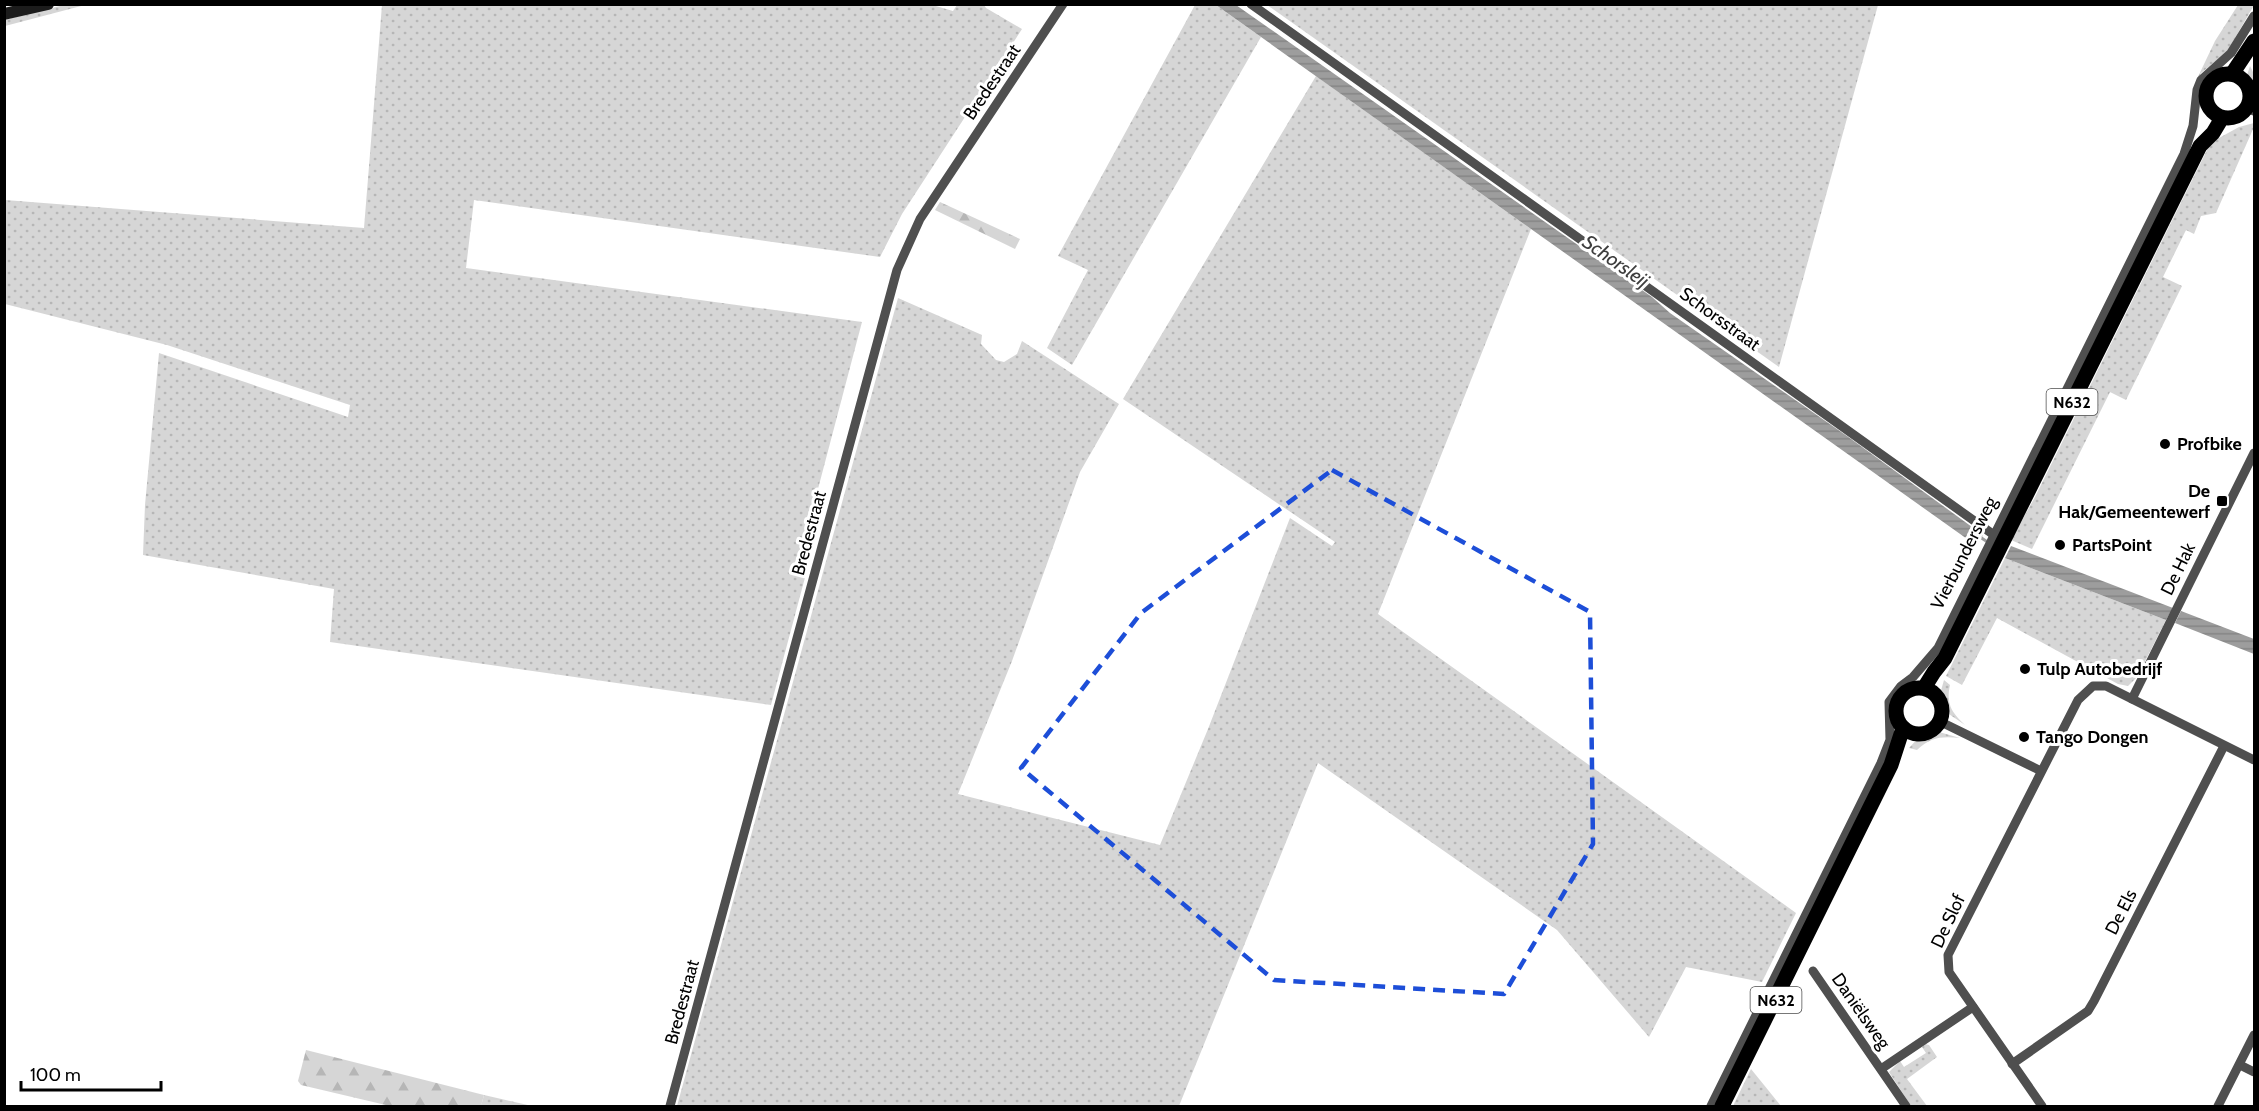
<svg xmlns="http://www.w3.org/2000/svg" width="2259" height="1111" font-family="Cabin,sans-serif">
<style>
.grass{fill:url(#grass-dots)}
.forest{fill:url(#forest-firs)}
.water{fill:url(#water-rules)}
.lines{fill:none;stroke-linecap:round;stroke-linejoin:round}
.stream{stroke:#9d9d9d;stroke-width:3}
.street{stroke:#4f4f4f;stroke-width:9}
.secondary{stroke:#1c1c1c;stroke-width:12}
.primary{stroke:#000;stroke-width:15}
.marked{fill:none;stroke:#1d4ed8;stroke-width:4.5;stroke-dasharray:12 8;stroke-linejoin:round}
.poi-dot{fill:#000;stroke:#fff;stroke-width:2}
.labels{text-anchor:middle;stroke-width:6;stroke-linejoin:round;paint-order:stroke}
.shield{fill:#fff;stroke:#4c4c4c;stroke-width:1.5}
.shield-label{font-size:16px;font-weight:bold;fill:#000}
.street-label{font-size:18px;fill:#000;stroke:#fff}
.poi-label{font-size:18px;font-weight:bold;fill:#000;stroke:#fff;text-anchor:start}
.water-label{font-size:20px;font-style:italic;fill:#3e3e3e;stroke:#fff}
</style>
<defs>
<pattern id="grass-dots" width="8" height="8" patternUnits="userSpaceOnUse" patternTransform="scale(1.5)"><rect width="8" height="8" fill="#d6d6d6"/><path d="M2 2h.1M6 6h.1" fill="none" stroke="#b6b6b6" stroke-width="1.8" stroke-linecap="round"/></pattern>
<pattern id="forest-firs" width="22" height="20" patternUnits="userSpaceOnUse" patternTransform="scale(1.5)"><rect width="22" height="20" fill="#d6d6d6"/><path d="M5 1l3.5 6h-7zM16 11l3.5 6h-7z" fill="#b6b6b6"/></pattern>
<pattern id="water-rules" width="6" height="5" patternUnits="userSpaceOnUse" patternTransform="scale(1.5)"><rect width="6" height="5" fill="#9d9d9d"/><path d="M0 2.5h6" fill="none" stroke="#858585"/></pattern>
</defs>
<rect width="100%" height="100%" fill="#fff"/>
<g class="grass">
<polygon points="929,4 953,11 957,5 984,5 986,8 1022,29 902,214 880,257 474,200 466,268 862,322 809,523 819,525 771,705 330,642 334,589 143,555 145,505 159,353 348,417 350,405 167,345 5,304 5,200 364,228 382,5"/>
<polygon points="64,5 85,5 5,26 4,20"/>
<polygon points="1195,5 1216,5 1261,37 1072,365 1047,348 1088,270 1058,256"/>
<polygon points="1267,5 1878,5 1779,367"/>
<polygon points="2238,5 2254,5 2227,52 2201,73 2196,81 2215,41"/>
<polygon points="2250,66 2254,74 2254,102 2245,81"/>
<polygon points="1316,76 1531,229 1378,614 1796,913 1762,982 1686,967 1649,1037 1557,930 1318,763 1179,1106 677,1106 898,298 982,335 981,344 996,360 1004,362 1017,354 1022,341 1119,404 1080,472 1012,661 958,794 1160,845 1208,729 1290,518 1332,546 1335,542 1123,399"/>
<polygon points="2254,123 2254,127 2216,213 2201,216 2194,234 2186,230 2163,277 2182,286 2126,400 2110,392 2032,549 2011,540 2035,497 2214,136 2219,138 2239,127"/>
<polygon points="2005,558 2166,620 2137,677 2128,686 2118,684 1997,618 1962,685 1946,676"/>
<path d="M1944,680L1950,685C1946,703 1951,712 1965,725L1943,710L1940,694Z"/>
<path d="M1932,730L1960,738C1942,736 1930,737 1917,750L1909,748L1922,734Z"/>
<polygon points="1925,1044 1929,1045 1937,1057 1907,1079 1927,1106 1911,1106 1889,1072 1900,1061 1904,1067 1926,1053 1922,1047"/>
<polygon points="1751,1069 1781,1106 1733,1106"/>
<polygon points="484,1095 532,1106 481,1106"/>
</g>
<g class="forest">
<polygon points="940,202 1020,239 1015,249 935,210"/>
<polygon points="306,1050 484,1095 481,1106 390,1106 301,1085 298,1081"/>
</g>
<g class="water">
<polygon points="1216,5 1236,5 1652,297 1670,313 1847,436 1983,535 1977,546"/>
<polygon points="2011,546 2173,608 2166,620 2005,558"/>
<polygon points="2181,611 2254,639 2254,654 2175,623"/>
</g>
<g class="lines">
<polyline class="stream" points="1980,537 1986,541"/>
<g class="street">
<polyline points="1251,4 1994,535"/>
<polyline points="2247,108 2254,111"/>
<polyline points="2132,699 2254,453"/>
<polyline points="1939,721 2041,771"/>
<polyline points="1813,971 1906,1106"/>
<polyline points="2012,1064 2088,1011 2094,1001 2224,746"/>
<polyline points="2240,1065 2254,1072"/>
<polyline points="1881,1069 1973,1007"/>
<polyline points="670,1106 897,270 920,219 1063,4"/>
<polyline points="1711,1106 1881,763 1890,740 1889,702 1901,686 1913,677 1938,648 2184,154 2193,126 2197,90 2201,80 2231,53 2254,16"/>
<polyline points="2042,1106 1949,972 1948,955 2078,700 2093,686 2106,686 2254,760"/>
<polyline points="2218,1106 2254,1035"/>
</g>
<polyline class="secondary" points="4,14 48,4"/>
<g class="primary">
<circle cx="2228" cy="96" r="22"/>
<polyline points="2232,74 2254,41"/>
<polyline points="1924,688 1934,672 1945,658 2200,146 2213,133 2222,118"/>
<circle cx="1919" cy="711" r="23"/>
<polyline points="1722,1106 1891,765 1903,728"/>
</g>
</g>
<path class="marked" d="M1332,470L1590,612L1593,844L1504,994L1274,980L1021,768L1141,613Z"/>
<g class="poi-dot">
<circle cx="2165" cy="444" r="6"/>
<rect x="2216" y="495" width="12" height="12" rx="3"/>
<circle cx="2060" cy="545" r="6"/>
<circle cx="2025" cy="669" r="6"/>
<circle cx="2024" cy="737" r="6"/>
</g>
<g class="labels">
<g class="shield">
<rect x="2046.5" y="389" width="51" height="26" rx="4.5"/>
<rect x="1750.5" y="987" width="51" height="26" rx="4.5"/>
</g>
<g class="shield-label">
<text x="2072" y="408">N632</text>
<text x="1776" y="1006">N632</text>
</g>
<g class="street-label">
<text transform="translate(992 82) rotate(-56)" y="6">Bredestraat</text>
<text transform="translate(1720 319) rotate(36)" y="6">Schorsstraat</text>
<text transform="translate(809 533) rotate(-75)" y="6">Bredestraat</text>
<text transform="translate(1964 553) rotate(-63)" y="6">Vierbundersweg</text>
<text transform="translate(2178 569) rotate(-64)" y="6">De Hak</text>
<text transform="translate(2121 912) rotate(-63)" y="6">De Els</text>
<text transform="translate(1948 921) rotate(-65)" y="6">De Slof</text>
<text transform="translate(682 1002) rotate(-75)" y="6">Bredestraat</text>
<text transform="translate(1861 1011) rotate(55)" y="6">Daniëlsweg</text>
</g>
<g class="poi-label">
<text x="2177" y="450">Profbike</text>
<text x="2210" y="497" text-anchor="end">De<tspan x="2210" dy="21">Hak/Gemeentewerf</tspan></text>
<text x="2072" y="551">PartsPoint</text>
<text x="2037" y="675">Tulp Autobedrijf</text>
<text x="2036" y="743">Tango Dongen</text>
</g>
<g class="water-label">
<text transform="translate(1616 261) rotate(35)" y="7">Schorsleij</text>
</g>
</g>
<rect width="2259" height="1111" fill="none" stroke="#000000" stroke-width="12"/>
<path d="M21 1081v9h140v-9" fill="none" stroke="#000000" stroke-width="3"/>
<text x="30" y="1081" font-size="18" fill="#000000" stroke="#ffffff" stroke-width="4.5" paint-order="stroke">100 m</text>
</svg>
